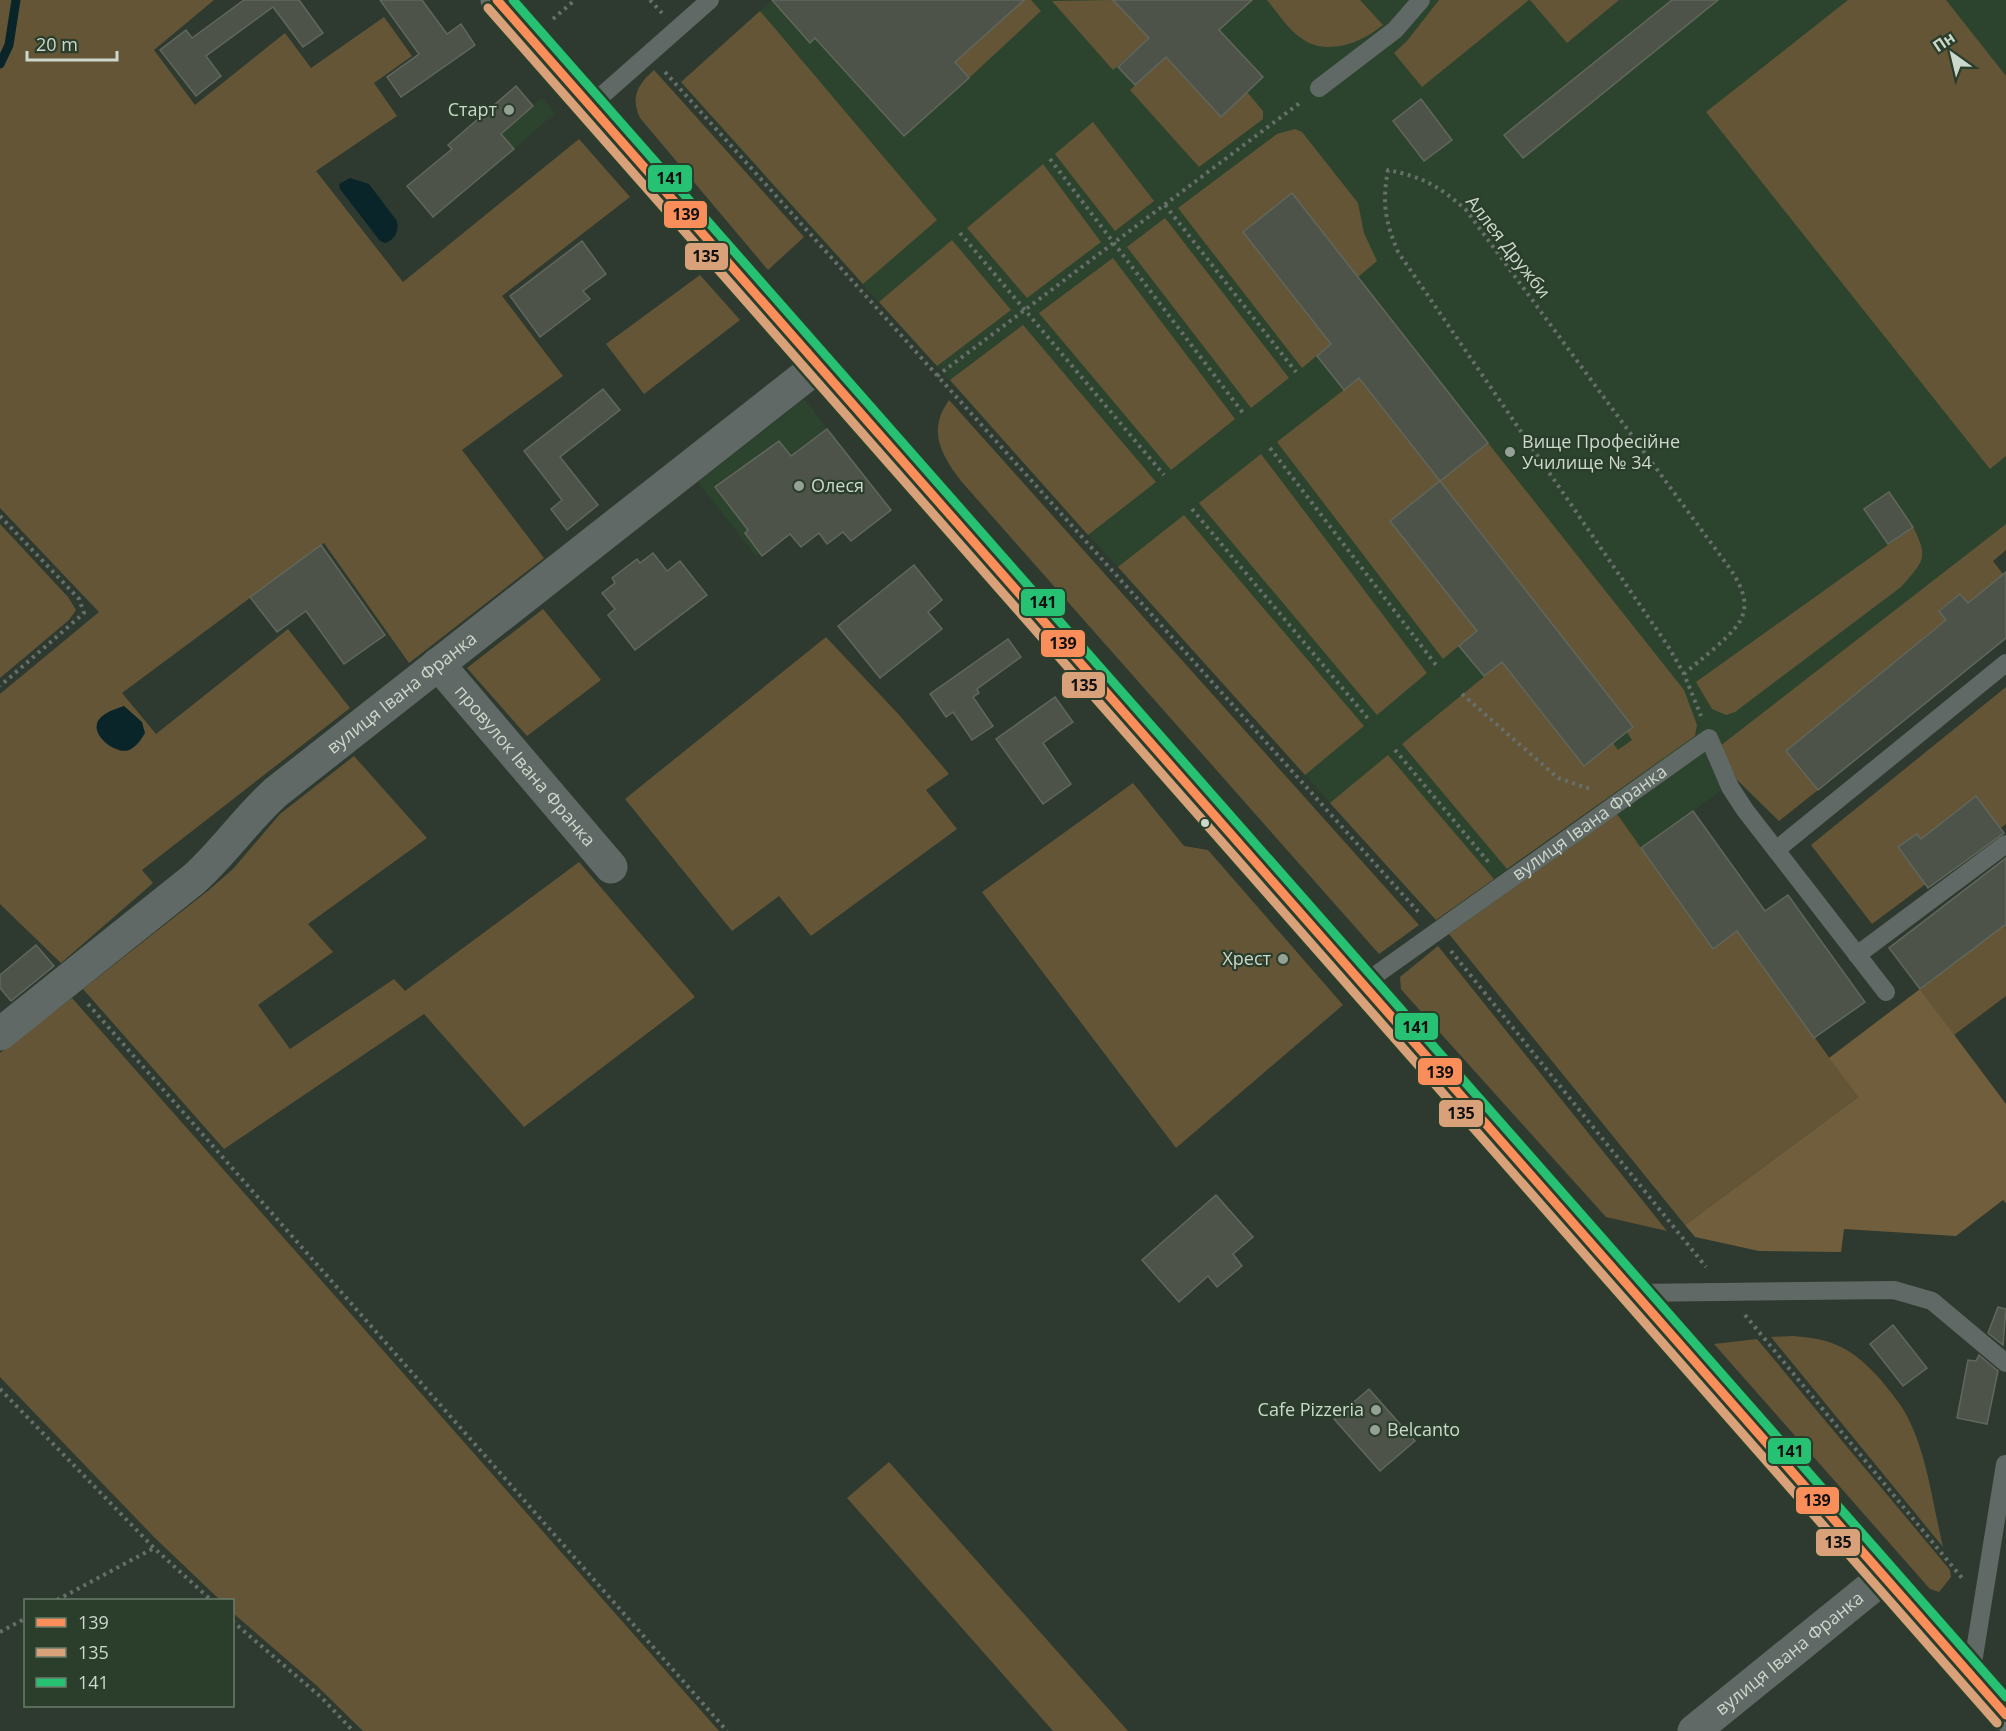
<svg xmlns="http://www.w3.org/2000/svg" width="2006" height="1731" font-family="'Open Sans',sans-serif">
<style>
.built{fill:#2c442d}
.green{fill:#655537}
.forest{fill:#715e3d}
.water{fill:#09252a}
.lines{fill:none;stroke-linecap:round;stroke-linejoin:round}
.stream{stroke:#09252a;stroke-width:9}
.building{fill:#4d5348;stroke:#61675c;stroke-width:1.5}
.path{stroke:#676f6a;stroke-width:4;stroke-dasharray:3 4.5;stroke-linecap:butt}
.lane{stroke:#606965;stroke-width:18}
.street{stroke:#606965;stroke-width:33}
.primary{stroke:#66716c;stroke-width:33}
.bus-1-casing{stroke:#2a3e2b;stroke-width:14}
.bus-2-casing{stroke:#2a3e2b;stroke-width:14}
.bus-3-casing{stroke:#2a3e2b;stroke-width:14}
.bus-1{stroke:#fa8e5a;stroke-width:9}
.bus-2{stroke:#d9a179;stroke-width:9}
.bus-3{stroke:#26c172;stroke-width:9}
.poi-dot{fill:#95a195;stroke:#2a3e2b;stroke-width:2}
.bus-dot{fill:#ccd8cc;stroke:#2a3e2b;stroke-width:2}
.labels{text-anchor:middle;stroke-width:4.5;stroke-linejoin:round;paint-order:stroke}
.poi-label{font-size:18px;fill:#ccd8cc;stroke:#2a3e2b;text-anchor:end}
.street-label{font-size:18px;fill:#ccd8cc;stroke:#2a3e2b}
.line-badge{stroke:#2a3e2b;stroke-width:2}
.pale-badge-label{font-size:16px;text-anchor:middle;font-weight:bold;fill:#111}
</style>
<rect width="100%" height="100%" fill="#2e3a2f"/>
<g class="built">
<polygon points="772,0 2006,0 2006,524 1721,746 1736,780 1641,848 1606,799 1436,920 681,83"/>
<polygon points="516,86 533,105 542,98 555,113 514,149 484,114"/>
<polygon points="804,399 862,472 756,556 698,482"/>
</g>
<g class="green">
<polygon points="0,0 214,0 154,50 195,105 285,33 311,68 384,17 412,56 374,83 397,116 316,171 403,282 579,139 630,197 502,296 563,376 462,450 544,558 409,663 324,543 122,693 156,734 288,629 350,708 142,870 153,883 61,963 0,904 0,694 99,612 0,508"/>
<polygon points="1024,0 1031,0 1041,11 969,78 955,62"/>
<polygon points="1113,0 1149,38 1113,70 1052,1"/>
<path d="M1267,0H1360L1383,25C1361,43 1327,57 1301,38C1288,29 1277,12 1267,0Z"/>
<polygon points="1439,0 1529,0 1422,87 1394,53 1407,41"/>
<polygon points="1530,0 1619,0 1567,43"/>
<polygon points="1848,0 1946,0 2006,76 2006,456 1990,469 1706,112"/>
<polygon points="760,11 937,220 863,284 681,82"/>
<polygon points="1166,57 1220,116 1247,92 1263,111 1263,119 1199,167 1130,90"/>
<path d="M654,70L804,237L768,270L640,118C630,97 638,84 654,70Z"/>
<polygon points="1093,122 1154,201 1115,231 1055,154"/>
<polygon points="1295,129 1302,132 1358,203 1364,233 1377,261 1358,277 1243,232 1331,344 1302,368 1178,208 1277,134"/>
<polygon points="1043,164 1101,242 1027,298 967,228"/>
<polygon points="1165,218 1289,378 1251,408 1127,247"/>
<polygon points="952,240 1011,310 937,366 879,302"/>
<polygon points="1113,258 1235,419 1171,470 1039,313"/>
<polygon points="700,275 740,320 644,394 606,344"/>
<polygon points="1023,325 1156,482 1088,535 950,380"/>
<polygon points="1359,378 1440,481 1488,443 1684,690 1697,725 1695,736 1507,869 1402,744 1502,662 1584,766 1613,743 1618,750 1632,740 1627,732 1633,726 1440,482 1477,631 1443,659 1277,442"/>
<path d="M949,400L1419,925L1379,954L961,481C941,454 927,431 949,400Z"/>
<polygon points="1261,454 1427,673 1377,715 1199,503"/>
<polygon points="1184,515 1364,726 1305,775 1118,567"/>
<polygon points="0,524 68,597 76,610 69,620 0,678"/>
<polygon points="2006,524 2006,550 1993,561 2003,574 1968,603 1960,594 1939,610 1946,620 1924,637 1937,653 1787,751 1818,790 1779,821 1737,780 1720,746"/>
<path d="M1913,527C1930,559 1922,562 1901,587L1735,712L1726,715L1712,709L1696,682Z"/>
<polygon points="543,609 601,680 527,736 467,668"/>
<polygon points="826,637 900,716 949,774 926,790 957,829 811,936 779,896 732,931 625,799"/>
<polygon points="2006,687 2006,824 1872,924 1811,845"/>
<polygon points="1388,755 1494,879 1436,920 1330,803"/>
<polygon points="354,756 427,838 308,924 333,952 258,1005 290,1049 394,979 405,991 579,862 695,997 524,1127 424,1014 224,1149 83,989 209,890 233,869 280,814"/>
<polygon points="1133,783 1184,846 1208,850 1343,1005 1176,1148 982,892"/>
<polygon points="1617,814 1712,948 1737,931 1858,1097 1685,1225 1449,934"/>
<polygon points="2006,924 2006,996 1954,1035 1920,989"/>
<polygon points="1438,946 1667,1231 1606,1217 1407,996 1401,989 1400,977"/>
<polygon points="72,998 719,1731 363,1731 316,1685 233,1613 232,1600 220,1600 154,1537 0,1377 0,1053"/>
<path d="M1793,1336C1835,1339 1853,1349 1881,1380C1891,1393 1903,1406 1910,1422C1928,1460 1933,1506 1943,1547L1771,1337Z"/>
<polygon points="1757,1339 1950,1570 1951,1577 1939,1592 1930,1589 1714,1344"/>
<polygon points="889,1462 1128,1731 1053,1731 847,1498"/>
</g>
<polygon class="forest" points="1920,989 2006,1104 2006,1203 2003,1200 1956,1236 1844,1229 1841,1252 1759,1251 1695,1237 1685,1225 1858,1097 1829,1058"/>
<g class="water">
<path d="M350,178L369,184L397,221C399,231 395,240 385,243L380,241L340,189L339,184Z"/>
<path d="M124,706L142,722L145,733C141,740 136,747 129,750C117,755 93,737 97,724C99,714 115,709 124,706Z"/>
</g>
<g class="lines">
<polyline class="stream" points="0,64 9,45 16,0"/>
</g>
<g class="building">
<polygon points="244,0 299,0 323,33 303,47 273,7 206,56 221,76 196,96 160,50 186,30 192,38"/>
<polygon points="380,0 422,0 447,34 461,24 475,45 401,97 387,77 419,54"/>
<polygon points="772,0 1024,0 955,62 969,78 904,136 815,38 810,43"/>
<polygon points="1113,0 1252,0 1219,30 1263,77 1221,117 1166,57 1135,85 1118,67 1149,38"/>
<polygon points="1672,0 1718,0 1523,158 1504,135"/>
<polygon points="516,86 533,106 501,134 514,149 433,217 407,186 452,149 448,145"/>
<polygon points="1421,99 1452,140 1424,161 1393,121"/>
<polygon points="1292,193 1488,443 1440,481 1359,378 1344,390 1317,356 1331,344 1243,232"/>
<polygon points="582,241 606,274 583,291 590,299 540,337 510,296"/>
<polygon points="603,389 620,410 560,457 598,505 567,530 551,509 562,500 524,451"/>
<polygon points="827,429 891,510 851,541 843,532 827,544 819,533 801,547 790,534 762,556 745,533 748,530 715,487 779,441 791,456"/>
<polygon points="1440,481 1633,727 1584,766 1502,662 1484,676 1459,646 1477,631 1390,521"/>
<polygon points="1889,492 1913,527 1888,544 1864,509"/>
<polygon points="321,545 385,635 344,664 306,611 277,632 250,597"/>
<polygon points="653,553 667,571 680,561 707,595 635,650 608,615 615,609 602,593 615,583 612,578 637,559 640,563"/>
<polygon points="914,565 942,600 928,612 942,629 880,678 838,626"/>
<polygon points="2006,572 2006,638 1818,790 1786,751 1946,620 1939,611 1960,594 1968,603"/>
<polygon points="1008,639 1021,657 977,689 979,693 973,697 993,726 972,740 953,712 946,717 930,694"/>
<polygon points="1055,697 1073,722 1043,743 1071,784 1043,804 996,739"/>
<polygon points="1976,796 2004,833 1928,888 1898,847 1917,834 1921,839"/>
<polygon points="1693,811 1765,911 1788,895 1865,1002 1814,1038 1737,931 1713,949 1641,848"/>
<polygon points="2006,858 2006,924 1920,989 1889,948"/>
<polygon points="36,945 54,966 11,1001 0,988 0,975"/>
<polygon points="1216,1195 1253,1237 1233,1254 1242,1266 1217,1287 1208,1276 1179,1302 1142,1260"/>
<polygon points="1998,1307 2006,1309 2003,1345 1988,1333"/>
<polygon points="1893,1325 1927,1368 1903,1386 1870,1344"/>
<polygon points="1979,1355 1998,1371 1987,1424 1957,1418 1968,1360 1976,1361"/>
<polygon points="1369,1389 1415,1441 1380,1471 1334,1419"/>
</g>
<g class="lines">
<g class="path">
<polyline points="650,0 662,13"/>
<polyline points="553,19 575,0"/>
<polyline points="665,72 1421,915"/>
<polyline points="1050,159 1243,413"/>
<polyline points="1165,205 1296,372"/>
<polyline points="960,233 1164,475"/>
<polyline points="937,376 1301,102"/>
<polyline points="1270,448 1436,665"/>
<polyline points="1192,509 1370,721"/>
<polyline points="0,516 79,599 84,613 0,686"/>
<path d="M1684,674C1698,661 1739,632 1743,614C1748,598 1739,583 1731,570L1466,210C1439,186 1423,177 1388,170C1382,203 1385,221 1398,252L1668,646L1684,674L1701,716"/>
<polyline points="1462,694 1558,778 1593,790"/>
<polyline points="1395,750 1491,865"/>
<polyline points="1451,951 1706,1267"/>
<polyline points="88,1004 727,1731"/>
<polyline points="1745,1315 1962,1578"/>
<polyline points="0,1389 154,1548 211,1600"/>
<polyline points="57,1600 154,1548"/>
<polyline points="232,1621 322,1698 353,1731"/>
<polyline points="0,1632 26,1618"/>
</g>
<g class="lane">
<polyline points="1319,88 1395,30 1421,0"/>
<polyline points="590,106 710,0"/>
<polyline points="1776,850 2006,663"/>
<polyline points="1857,955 2006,844"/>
<path id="s1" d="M1363,984L1709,738L1730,787L1745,810L1886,992"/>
<polyline points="1634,1293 1894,1290 1932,1301 2006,1363"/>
<polyline points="1971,1675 2005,1464"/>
</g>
<g class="street">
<path id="s2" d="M438,664L611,867"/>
<path id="s3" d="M0,1034L194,879C224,852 246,819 276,792L818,366"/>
<path id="s4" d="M1694,1731L1884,1577"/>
</g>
<polyline class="primary" points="497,0 2006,1715"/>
<defs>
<polyline id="bus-1" points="497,0 2006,1715"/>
<polyline id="bus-2" points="488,8 1997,1723"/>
<polyline id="bus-3" points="513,0 2006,1697"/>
</defs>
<use href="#bus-1" class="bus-1-casing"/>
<use href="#bus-2" class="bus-2-casing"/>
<use href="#bus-3" class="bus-3-casing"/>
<use href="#bus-1" class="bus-1"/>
<use href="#bus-2" class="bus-2"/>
<use href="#bus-3" class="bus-3"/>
</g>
<g class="poi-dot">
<circle cx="509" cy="110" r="6"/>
<circle cx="1510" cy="452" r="6"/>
<circle cx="799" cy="486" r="6"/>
<circle cx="1283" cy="959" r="6"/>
<circle cx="1376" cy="1410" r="6"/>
<circle cx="1375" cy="1430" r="6"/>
</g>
<circle class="bus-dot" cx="1205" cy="823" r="5"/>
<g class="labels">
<g class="poi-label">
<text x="497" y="116">Старт</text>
<text x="1522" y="448" text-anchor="start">Вище Професійне<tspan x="1522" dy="21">Училище № 34</tspan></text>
<text x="811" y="492" text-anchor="start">Олеся</text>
<text x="1271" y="965">Хрест</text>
<text x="1364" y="1416">Cafe Pizzeria</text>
<text x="1387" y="1436" text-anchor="start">Belcanto</text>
</g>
<g class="street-label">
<text transform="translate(1508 247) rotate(52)" y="6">Аллея Дружби</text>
<text dy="6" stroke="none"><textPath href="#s3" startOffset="528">вулиця Івана Франка</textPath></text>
<text dy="6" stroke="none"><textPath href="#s2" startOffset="134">провулок Івана Франка</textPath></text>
<text dy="6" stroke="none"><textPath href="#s1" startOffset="278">вулиця Івана Франка</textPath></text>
<text dy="6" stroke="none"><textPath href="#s4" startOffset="123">вулиця Івана Франка</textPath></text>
</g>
</g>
<g class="line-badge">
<rect x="647" y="164" width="46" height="29" rx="6" fill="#26c172"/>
<rect x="663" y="200" width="45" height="29" rx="6" fill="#fa8e5a"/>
<rect x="684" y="242" width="45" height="29" rx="6" fill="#d9a179"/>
<rect x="1020" y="588" width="46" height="29" rx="6" fill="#26c172"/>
<rect x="1040" y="629" width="46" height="29" rx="6" fill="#fa8e5a"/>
<rect x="1061" y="671" width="45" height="28" rx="6" fill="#d9a179"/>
<rect x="1394" y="1012" width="45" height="29" rx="6" fill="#26c172"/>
<rect x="1417" y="1057" width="46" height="29" rx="6" fill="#fa8e5a"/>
<rect x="1438" y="1099" width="46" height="29" rx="6" fill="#d9a179"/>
<rect x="1767" y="1437" width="45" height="28" rx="6" fill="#26c172"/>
<rect x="1795" y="1486" width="45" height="29" rx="6" fill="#fa8e5a"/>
<rect x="1815" y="1528" width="46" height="29" rx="6" fill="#d9a179"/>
</g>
<g class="pale-badge-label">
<text x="670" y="184">141</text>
<text x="686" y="220">139</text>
<text x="706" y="262">135</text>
<text x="1043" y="608">141</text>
<text x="1063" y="649">139</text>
<text x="1084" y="691">135</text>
<text x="1416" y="1033">141</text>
<text x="1440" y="1078">139</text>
<text x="1461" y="1119">135</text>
<text x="1790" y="1457">141</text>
<text x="1817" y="1506">139</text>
<text x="1838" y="1548">135</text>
</g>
<rect x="24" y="1599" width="210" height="108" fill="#2a3e2b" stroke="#6b7c6b" stroke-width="1.5"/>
<rect x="36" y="1618" width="30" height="9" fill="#fa8e5a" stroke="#6b7c6b" stroke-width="1.5"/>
<text x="78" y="1629" font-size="18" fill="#ccd8cc">139</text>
<rect x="36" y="1648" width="30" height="9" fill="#d9a179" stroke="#6b7c6b" stroke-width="1.5"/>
<text x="78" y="1659" font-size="18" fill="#ccd8cc">135</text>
<rect x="36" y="1678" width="30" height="9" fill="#26c172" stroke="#6b7c6b" stroke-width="1.5"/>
<text x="78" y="1689" font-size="18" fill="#ccd8cc">141</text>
<g transform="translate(1952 54) rotate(326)" stroke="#2a3e2b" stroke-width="4.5" paint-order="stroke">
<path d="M0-4.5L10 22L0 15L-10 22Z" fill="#ccd8cc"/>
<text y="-9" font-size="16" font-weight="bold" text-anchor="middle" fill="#ccd8cc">Пн</text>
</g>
<path d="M27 51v9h90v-9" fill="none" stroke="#ccd8cc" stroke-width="3"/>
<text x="36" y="51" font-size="18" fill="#ccd8cc" stroke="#2a3e2b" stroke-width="4.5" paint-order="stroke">20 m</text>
</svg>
